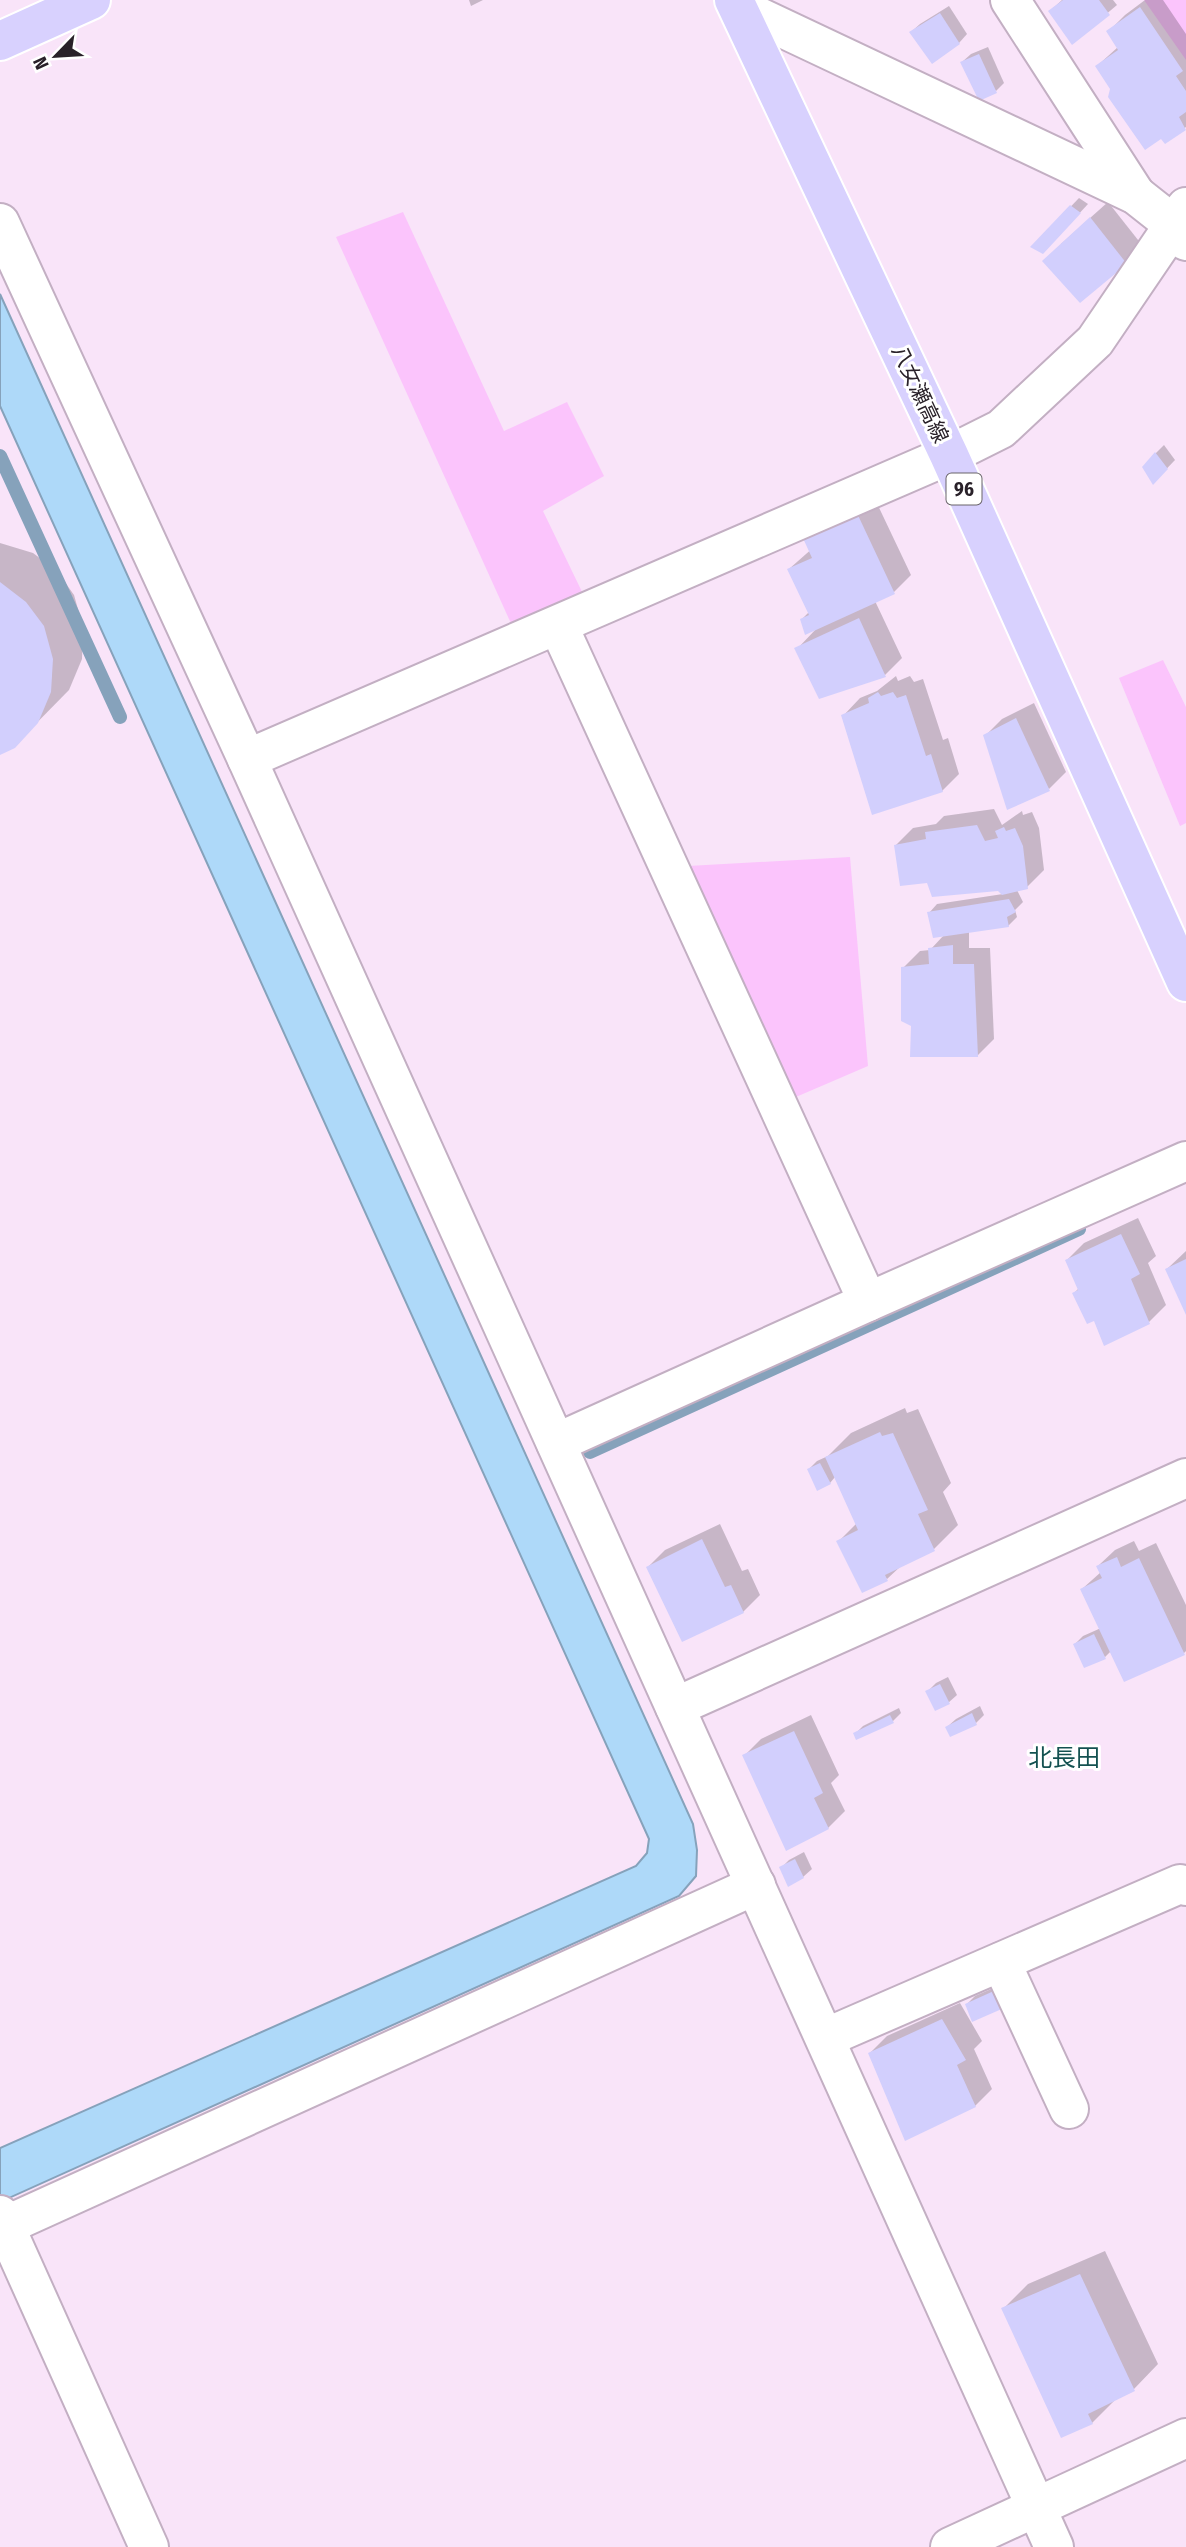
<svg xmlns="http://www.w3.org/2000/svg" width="1186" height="2547" font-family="'Fira Sans Condensed','Noto Sans JP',sans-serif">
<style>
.green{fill:#fbc4fc}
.water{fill:#aed9f9;stroke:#86a2bb;stroke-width:2}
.shadow{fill:#0003}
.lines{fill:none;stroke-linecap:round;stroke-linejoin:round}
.stream{stroke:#86a2bb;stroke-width:14}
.building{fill:#d2cffd}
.minor-casing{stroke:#c3afc3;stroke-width:42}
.major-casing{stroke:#fff;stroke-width:42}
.minor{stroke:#fff;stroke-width:38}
.major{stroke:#d8d1fe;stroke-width:38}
.labels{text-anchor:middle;stroke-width:6;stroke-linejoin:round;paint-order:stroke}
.shield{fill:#fff;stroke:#696469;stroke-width:2}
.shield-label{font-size:19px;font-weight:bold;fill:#292129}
.street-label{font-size:21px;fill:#292129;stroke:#fff}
.quarter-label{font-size:24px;fill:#145151;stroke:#fff}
</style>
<rect width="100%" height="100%" fill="#f9e4f9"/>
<g class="green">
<polygon points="1144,0 1186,0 1186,60"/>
<polygon points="403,212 504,431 567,402 604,476 543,511 585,598 514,630 336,237"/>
<polygon points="1163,660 1186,707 1186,823 1180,826 1119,678"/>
<polygon points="850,857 868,1066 782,1103 670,867"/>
</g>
<polygon class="water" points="0,294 693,1824 697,1850 696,1876 679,1896 0,2202 0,2148 636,1866 647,1853 649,1839 0,406"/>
<g class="shadow">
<polygon points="469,0 483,0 471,6"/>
<polygon points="1062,0 1113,0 1117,5 1073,42 1050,11"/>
<polygon points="1145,0 1163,0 1186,34 1186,127 1165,142 1112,88 1097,66 1118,47 1108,32 1125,15"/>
<polygon points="949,6 967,34 959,43 911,32 920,24"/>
<polygon points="988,47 1004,83 996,91 962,62 971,54"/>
<polygon points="1079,198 1088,204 1051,244 1033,246"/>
<polygon points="1108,202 1142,245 1126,262 1061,244"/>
<polygon points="1164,445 1175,460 1154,482 1156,453"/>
<polygon points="873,495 911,575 894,592 875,601 902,658 885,675 797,649 817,628 802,619 809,612 789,569"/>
<polygon points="0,543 33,553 57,571 74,595 83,627 82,659 69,690 14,746 0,753"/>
<polygon points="896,676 898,681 910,676 914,682 923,679 943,740 948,738 959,774 942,791 843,716 860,698 877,691"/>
<polygon points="1034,703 1066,772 1049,789 985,736 1002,719"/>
<polygon points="994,809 1002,825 1022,811 1023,815 1032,812 1039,828 1044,870 1027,887 1017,890 1023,902 1015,910 1017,917 1008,926 969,931 969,948 990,948 994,1039 977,1056 912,1025 903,968 920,951 930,950 944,935 929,913 937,904 1003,894 999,889 928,881 896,845 913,828 936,824 944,816"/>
<polygon points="1138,1218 1156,1256 1148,1263 1166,1305 1149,1322 1074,1293 1079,1288 1067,1260 1084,1243"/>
<polygon points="1186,1251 1186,1309 1167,1269"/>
<polygon points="905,1408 907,1413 918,1409 951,1483 943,1492 958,1525 934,1549 902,1565 887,1579 839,1541 857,1523 835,1477 830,1483 809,1469 817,1461 828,1456 851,1433"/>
<polygon points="720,1524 742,1571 748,1569 760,1595 743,1612 648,1567 665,1550"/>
<polygon points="1134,1541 1139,1551 1156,1543 1186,1605 1186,1651 1184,1653 1111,1651 1105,1657 1075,1644 1083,1636 1101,1628 1082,1589 1101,1572 1098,1566 1115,1550"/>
<polygon points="948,1677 957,1695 948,1703 927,1692 936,1683"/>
<polygon points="980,1706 984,1715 976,1723 947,1727 956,1719"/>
<polygon points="899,1708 901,1713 893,1721 855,1734 863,1726"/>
<polygon points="811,1715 839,1775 831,1783 845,1811 828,1828 744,1756 761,1739"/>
<polygon points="804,1852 812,1869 803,1877 781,1868 789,1860"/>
<polygon points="1005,1983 973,2020 967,2004 975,1996"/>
<polygon points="960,2003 982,2041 974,2049 992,2089 975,2106 870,2053 887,2036"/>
<polygon points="1105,2251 1158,2364 1134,2389 1117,2398 1092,2423 1003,2309 1028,2284"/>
</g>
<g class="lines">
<g class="stream">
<polyline points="0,456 120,717"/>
<polyline points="590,1452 1079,1229"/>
</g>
</g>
<g class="building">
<polygon points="1063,0 1099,0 1110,15 1072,45 1048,11"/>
<polygon points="1140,7 1183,71 1176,76 1186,91 1186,112 1179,117 1186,130 1165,144 1161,139 1145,150 1108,97 1110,89 1095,66 1118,50 1106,31"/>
<polygon points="940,13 960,44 932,64 909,32"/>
<polygon points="979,54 997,93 979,101 960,62"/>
<polygon points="1070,205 1081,213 1043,254 1030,247"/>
<polygon points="1090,217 1127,264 1080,303 1042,261"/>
<polygon points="1155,452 1168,469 1153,485 1142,467"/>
<polygon points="856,511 895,594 805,635 800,619 809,615 787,569 812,558 802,536"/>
<polygon points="0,582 26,602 44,626 53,659 51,692 38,723 15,748 0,755"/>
<polygon points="859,618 886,677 819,699 794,648"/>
<polygon points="878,692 881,696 893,692 897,698 906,695 926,756 931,754 943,792 872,815 841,715 869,703 868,698"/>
<polygon points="1016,718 1050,791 1007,810 983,735"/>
<polygon points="977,825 985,841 998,838 995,831 1004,827 1006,831 1015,828 1023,846 1028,889 1002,895 998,891 932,897 927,883 900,886 894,845 926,839 925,832"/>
<polygon points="1009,899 1016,912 1007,917 1009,927 933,938 927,912"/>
<polygon points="953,945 953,964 974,964 978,1057 910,1057 911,1026 901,1021 901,967 929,964 928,948"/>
<polygon points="1121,1234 1140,1274 1131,1279 1150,1324 1104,1346 1094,1321 1087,1324 1072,1293 1078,1290 1065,1260"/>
<polygon points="1186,1259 1186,1315 1165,1269"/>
<polygon points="880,1432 882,1436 893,1433 928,1510 918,1514 935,1551 885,1575 888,1581 862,1593 836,1541 858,1530 825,1457"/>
<polygon points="820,1463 831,1484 817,1491 807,1469"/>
<polygon points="702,1539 725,1587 731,1585 744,1613 682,1642 646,1567"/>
<polygon points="1117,1557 1121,1567 1139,1558 1185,1655 1124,1682 1080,1589 1102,1578 1096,1566"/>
<polygon points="1094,1634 1106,1659 1084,1668 1073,1644"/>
<polygon points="940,1684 950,1704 935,1711 925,1691"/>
<polygon points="972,1713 977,1725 950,1737 945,1727"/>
<polygon points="890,1715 894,1723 856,1740 853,1733"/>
<polygon points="794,1731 823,1793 814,1798 829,1829 786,1851 742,1755"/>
<polygon points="795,1859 804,1878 788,1887 779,1867"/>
<polygon points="996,1990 1004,2008 972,2022 965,2004"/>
<polygon points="942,2019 966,2060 957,2065 976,2107 905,2141 868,2053"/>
<polygon points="1080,2274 1135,2391 1088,2414 1093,2424 1061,2438 1001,2308"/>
</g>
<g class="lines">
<defs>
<g id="minor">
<polyline points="1010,0 1136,195"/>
<polyline points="740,8 1136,195 1174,225 1186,241"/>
<polyline points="0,223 247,759 1054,2547"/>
<polyline points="558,625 868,1302"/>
<polyline points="247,759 949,455 1001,429 1095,341 1186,207"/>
<polyline points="556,1443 868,1302 1186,1161"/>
<polyline points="675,1707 1186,1478"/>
<polyline points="1001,1962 1069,2109"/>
<polyline points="825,2038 1180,1884 1186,1886"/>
<polyline points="0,2215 149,2547"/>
<polyline points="0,2228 756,1885"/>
<polyline points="950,2547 1186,2438"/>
</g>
<g id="major">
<polyline points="734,0 949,455 1186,982"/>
<polyline points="0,41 91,0"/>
</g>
</defs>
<use href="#minor" class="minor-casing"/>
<use href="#major" class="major-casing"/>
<use href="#minor" class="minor"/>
<use href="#major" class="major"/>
</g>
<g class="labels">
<rect class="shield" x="946.5" y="473.5" width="35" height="31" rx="5"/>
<g class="shield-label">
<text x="964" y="496">96</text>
</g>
<g class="street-label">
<text transform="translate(920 394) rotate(65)" y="7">八女瀬高線</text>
</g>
<g class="quarter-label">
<text x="1064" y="1766">北長田</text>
</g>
</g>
<g transform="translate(56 56) rotate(245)" stroke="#ffffff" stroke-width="5" paint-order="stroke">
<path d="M0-5L12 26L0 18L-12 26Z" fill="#292129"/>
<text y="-10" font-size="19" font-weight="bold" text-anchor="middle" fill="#292129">N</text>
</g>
</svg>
